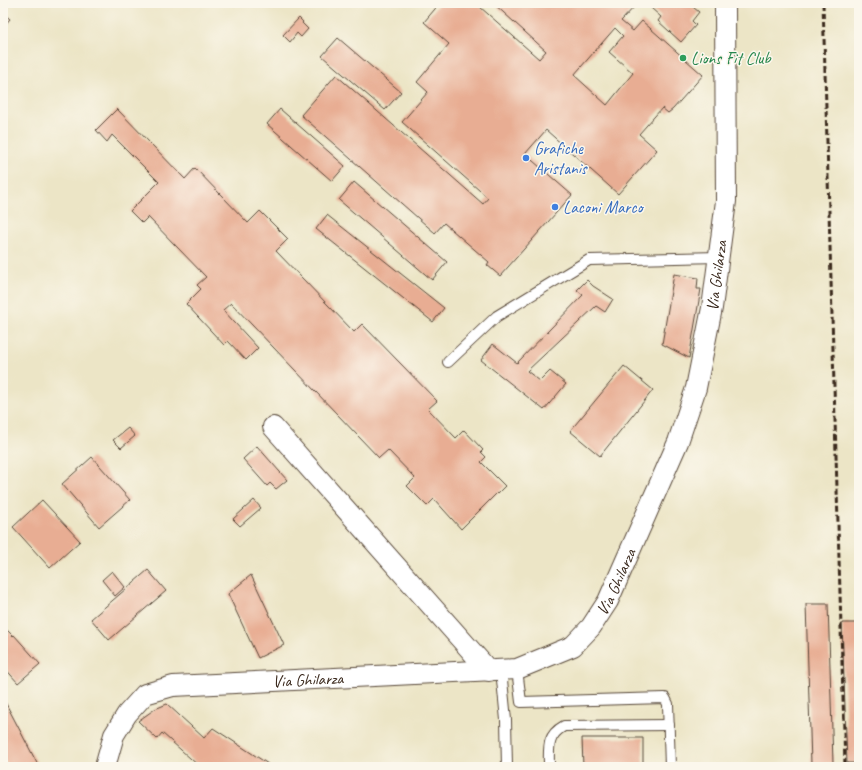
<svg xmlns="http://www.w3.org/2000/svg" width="862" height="770" font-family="Caveat,sans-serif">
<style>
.building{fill:#e8ad93;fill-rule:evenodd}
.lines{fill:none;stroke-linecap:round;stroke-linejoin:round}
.lane-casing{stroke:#564637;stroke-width:12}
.street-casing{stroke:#564637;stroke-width:22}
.lane{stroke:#fff;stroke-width:10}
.street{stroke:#fff;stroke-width:20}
.rail{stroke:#3b2a1e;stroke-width:3;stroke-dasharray:6 3;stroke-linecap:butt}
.leisure-dot{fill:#2e9e5b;stroke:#fbf7ec;stroke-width:1.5}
.shop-dot{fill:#3f7fe0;stroke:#fbf7ec;stroke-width:1.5}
.labels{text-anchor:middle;stroke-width:3;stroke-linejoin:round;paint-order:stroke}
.leisure-label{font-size:17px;fill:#27864d;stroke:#fbf7ec;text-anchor:start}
.shop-label{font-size:17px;fill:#366cbe;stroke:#fbf7ec;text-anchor:start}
.street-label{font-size:17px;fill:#3b2a1e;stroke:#fbf7ec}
</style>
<rect width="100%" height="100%" fill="#fbf7ec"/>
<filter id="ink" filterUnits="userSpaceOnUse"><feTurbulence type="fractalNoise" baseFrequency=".025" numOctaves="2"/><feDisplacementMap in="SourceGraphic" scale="8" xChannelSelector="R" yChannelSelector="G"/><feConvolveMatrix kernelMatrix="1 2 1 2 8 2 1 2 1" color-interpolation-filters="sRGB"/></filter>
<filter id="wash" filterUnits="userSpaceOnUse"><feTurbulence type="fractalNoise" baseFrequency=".012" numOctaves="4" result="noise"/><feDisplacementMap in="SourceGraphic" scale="16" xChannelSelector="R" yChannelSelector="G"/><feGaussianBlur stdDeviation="0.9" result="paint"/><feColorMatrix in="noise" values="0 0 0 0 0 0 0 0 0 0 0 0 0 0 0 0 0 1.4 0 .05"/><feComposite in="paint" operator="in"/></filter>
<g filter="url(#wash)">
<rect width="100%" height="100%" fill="#ece5c6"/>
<g id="blocks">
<g class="building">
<path d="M440,3H483L480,7L539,59L546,51L493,3H638L621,21L633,31L642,21L703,75L673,109L668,113L662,108L639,134L657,150L618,194L546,130L525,154L572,195L500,276L487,265L489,262L444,223L435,233L301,115L336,75L483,204L488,198L402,122L428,92L417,82L449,44L424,22ZM615,28L623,36L609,52L633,73L607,105L574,75Z"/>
<polygon points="656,3 688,3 699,12 692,21 696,25 681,42 658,21 661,17 651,8"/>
<polygon points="3,13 10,19 3,27"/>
<polygon points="299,18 303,22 302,23 308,29 301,37 297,33 290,42 283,35"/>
<polygon points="338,38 401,92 385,110 322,56"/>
<polygon points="117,109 185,179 195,168 248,223 260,211 288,239 276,251 354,332 362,324 437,401 428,409 456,438 464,430 483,450 481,452 486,457 481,462 505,486 497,494 497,493 461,529 434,499 427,506 407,486 415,478 388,450 379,458 231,303 223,310 258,348 246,360 228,341 224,345 186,304 201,289 197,285 206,277 148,217 142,223 130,211 159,182 112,135 107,142 96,130"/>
<polygon points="280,109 345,166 332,181 267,124"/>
<polygon points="354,182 447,262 432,280 339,200"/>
<polygon points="327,215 444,308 433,322 316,229"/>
<polygon points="674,274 698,278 697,289 701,289 689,358 662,344"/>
<polygon points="587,280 593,286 613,299 605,312 596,306 527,371 540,381 550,371 566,384 544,410 481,360 493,344 517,363 583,295 577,290"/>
<polygon points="624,366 653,390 600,456 570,431"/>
<polygon points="128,428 135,436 121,448 113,440"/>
<polygon points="257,446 287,480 276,489 270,483 267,486 243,459"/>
<polygon points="92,457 130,500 99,527 62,484"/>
<polygon points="42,500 80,541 50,568 13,527"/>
<polygon points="254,500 261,508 240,526 233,519"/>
<polygon points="148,570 166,591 109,640 91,619"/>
<polygon points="112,571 125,587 115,596 102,580"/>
<polygon points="251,575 284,645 258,658 228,594"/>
<polygon points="806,604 828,604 833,763 811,764"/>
<polygon points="842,623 859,623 859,763 847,763"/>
<polygon points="3,626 13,636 14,635 40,664 18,683 3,666"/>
<polygon points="3,698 39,767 8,767 3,757"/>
<polygon points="167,704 204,738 213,728 268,764 265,767 200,767 162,733 157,739 138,721 155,709"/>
<polygon points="582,738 643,738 643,767 583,767"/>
</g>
</g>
</g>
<g filter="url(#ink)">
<use href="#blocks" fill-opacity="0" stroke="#564637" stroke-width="1"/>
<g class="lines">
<defs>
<g id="lane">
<polyline points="448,362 497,316 589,260 719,257"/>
<polyline points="517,669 521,702 665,698 668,704 670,767"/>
<polyline points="501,670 506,720 507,767"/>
<path d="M549,767C549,749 546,736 564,726L669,725"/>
</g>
<g id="street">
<polyline points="273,427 489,671"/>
<path id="s1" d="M105,767L114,735L127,714L145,694L173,686L517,669L573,646L591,627L608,601L678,442L696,388L712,308L726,201L725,3"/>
</g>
</defs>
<use href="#lane" class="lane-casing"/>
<use href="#street" class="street-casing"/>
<use href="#lane" class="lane"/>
<use href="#street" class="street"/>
<polyline class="rail" points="823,3 845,767"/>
</g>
</g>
<circle class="leisure-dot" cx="683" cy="58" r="4"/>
<g class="shop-dot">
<circle cx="526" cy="158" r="4"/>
<circle cx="555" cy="207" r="4"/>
</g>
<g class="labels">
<g class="leisure-label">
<text x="691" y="64">Lions Fit Club</text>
</g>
<g class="shop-label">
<text x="534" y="154">Grafiche<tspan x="534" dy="20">Aristanis</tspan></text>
<text x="563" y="213">Laconi Marco</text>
</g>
<g class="street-label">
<text dy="6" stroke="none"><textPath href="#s1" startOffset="921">Via Ghilarza</textPath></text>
<text dy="6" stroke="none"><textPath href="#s1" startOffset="597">Via Ghilarza</textPath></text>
<text dy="6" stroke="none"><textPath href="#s1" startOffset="249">Via Ghilarza</textPath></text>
</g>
</g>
<rect width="862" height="770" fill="none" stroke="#fbf7ec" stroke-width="16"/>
</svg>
